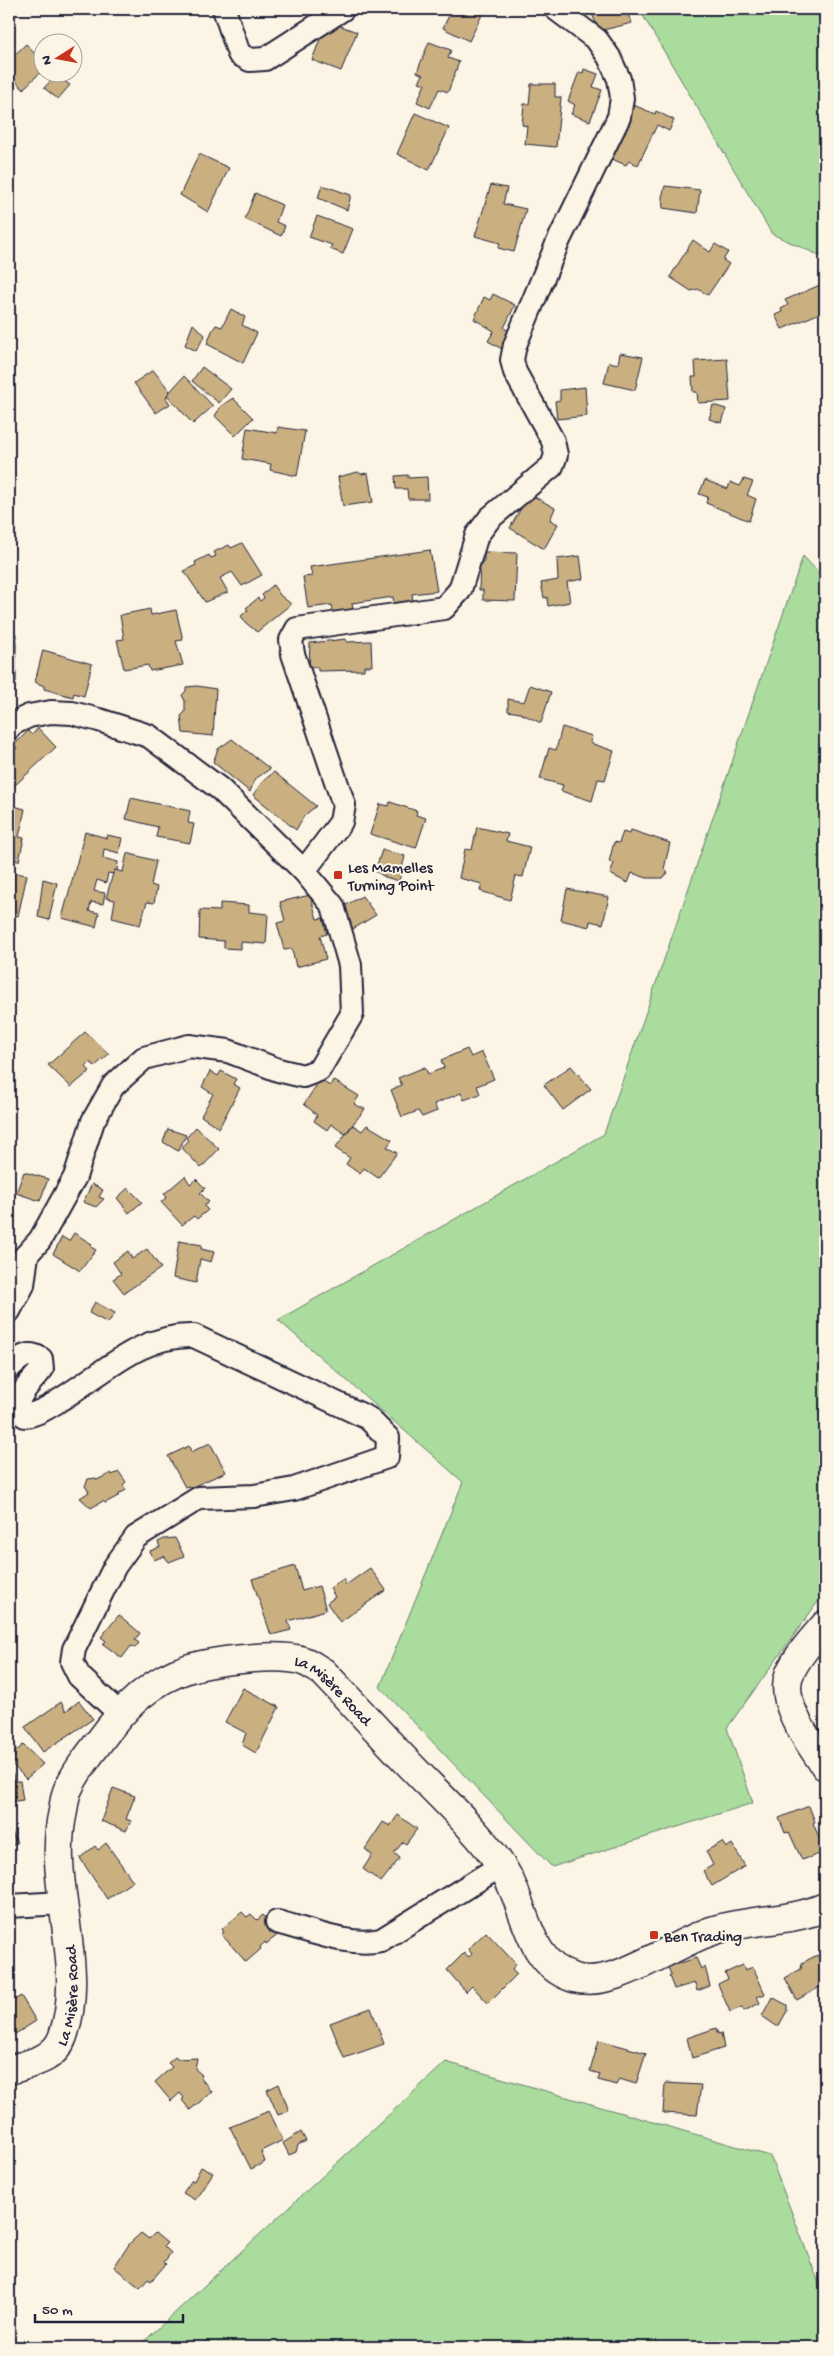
<svg xmlns="http://www.w3.org/2000/svg" width="834" height="2356" font-family="'Gochi Hand',sans-serif">
<style>
.green{fill:#a9dc9d;stroke:#667f6c}
.building{fill:#cab081;stroke:#22223b}
.lines{fill:none;stroke-linecap:round;stroke-linejoin:round}
.street-casing{stroke:#22223b;stroke-width:26}
.secondary-casing{stroke:#22223b;stroke-width:31}
.street{stroke:#fcf5e5;stroke-width:22}
.secondary{stroke:#fcf5e5;stroke-width:28}
.poi-dot{fill:#c8321e;stroke:#fcf5e5;stroke-width:2}
.labels{text-anchor:middle;stroke-width:4;stroke-linejoin:round;paint-order:stroke}
.poi-label{font-size:16px;fill:#22223b;stroke:#fcf5e5;text-anchor:start}
.street-label{font-size:16px;fill:#22223b;stroke:#fcf5e5}
</style>
<rect width="100%" height="100%" fill="#fcf5e5"/>
<filter id="ink" filterUnits="userSpaceOnUse"><feTurbulence type="fractalNoise" baseFrequency=".02" numOctaves="2"/><feDisplacementMap in="SourceGraphic" scale="10" xChannelSelector="R" yChannelSelector="G"/><feConvolveMatrix kernelMatrix="1 2 1 2 8 2 1 2 1" color-interpolation-filters="sRGB"/></filter>
<g filter="url(#ink)">
<g class="green">
<polygon points="639,9 825,9 825,258 772,234"/>
<polygon points="803,556 825,579 825,1592 727,1728 753,1803 552,1867 380,1687 463,1482 278,1320 604,1134"/>
<polygon points="446,2062 770,2156 825,2299 825,2347 138,2347"/>
</g>
<g class="building">
<polygon points="452,9 485,9 469,41 443,28"/>
<polygon points="590,9 625,9 632,23 599,31"/>
<polygon points="327,21 357,32 341,71 312,60"/>
<polygon points="57,34 64,42 48,42"/>
<polygon points="429,42 451,50 448,58 459,62 448,92 439,89 430,108 417,102 425,84 419,82 423,75 417,72"/>
<polygon points="26,44 35,54 42,47 42,71 23,89 9,74 9,60"/>
<polygon points="584,69 598,74 593,87 602,90 590,121 571,114 575,105 568,101 579,72 583,73"/>
<polygon points="56,75 70,85 58,99 44,88"/>
<polygon points="531,84 555,84 555,97 561,97 556,147 525,144 527,126 522,125 524,104 529,104"/>
<polygon points="631,104 655,114 656,111 674,120 669,131 657,125 638,165 629,161 626,165 602,155"/>
<polygon points="415,113 449,128 429,170 397,154"/>
<polygon points="199,154 229,168 208,212 180,195"/>
<polygon points="322,185 351,195 347,210 318,198"/>
<polygon points="491,185 507,188 503,204 526,209 514,252 498,248 500,243 475,236"/>
<polygon points="665,186 700,190 697,213 663,208 662,197"/>
<polygon points="255,193 282,205 276,222 285,226 281,236 245,219"/>
<polygon points="317,216 353,229 343,254 330,249 332,245 309,237"/>
<polygon points="693,240 710,252 715,244 728,252 723,260 729,264 708,295 698,289 691,291 670,277"/>
<polygon points="820,285 825,298 825,311 782,329 775,315 782,312 781,309 788,305 785,300"/>
<polygon points="493,294 515,305 504,328 511,332 502,349 488,341 494,331 474,319 484,297 490,300"/>
<polygon points="231,309 245,317 242,325 257,333 243,363 207,344 212,331 216,325 222,327"/>
<polygon points="193,324 205,335 196,351 185,345"/>
<polygon points="620,353 643,357 635,390 604,383 609,362 618,364"/>
<polygon points="727,359 730,401 698,403 697,392 693,392 692,377 696,377 695,361"/>
<polygon points="202,367 231,389 219,403 192,381"/>
<polygon points="153,370 170,391 166,398 170,404 156,413 134,383"/>
<polygon points="184,376 213,406 193,424 167,395"/>
<polygon points="585,387 587,416 557,419 555,401 560,400 560,390"/>
<polygon points="233,398 253,418 235,436 215,416 221,406"/>
<polygon points="713,405 726,409 722,423 709,419"/>
<polygon points="278,427 305,431 297,476 270,470 271,464 242,459 247,428 277,433"/>
<polygon points="358,472 361,474 368,473 373,502 343,506 338,477"/>
<polygon points="408,475 408,478 427,477 428,499 408,499 407,489 396,489 395,476"/>
<polygon points="744,479 753,482 747,495 756,499 749,521 706,503 708,497 699,494 705,480 728,489 730,482 740,486"/>
<polygon points="529,494 555,508 550,520 558,524 544,549 510,528"/>
<polygon points="242,543 262,575 242,586 232,572 220,578 228,592 205,602 184,571 196,565 195,562 209,555 211,558 216,556 214,552 220,549 229,545 231,548"/>
<polygon points="430,550 437,591 412,594 413,601 394,604 393,597 352,603 353,610 333,612 332,605 308,608 303,577 312,576 310,567"/>
<polygon points="484,552 517,553 515,601 483,600 483,590 479,590 480,562 484,562"/>
<polygon points="580,556 583,579 567,582 570,602 548,606 547,597 544,598 541,583 558,580 557,559"/>
<polygon points="273,585 280,595 291,604 257,632 246,623 241,616 248,610 246,608 258,598 260,601 264,598 262,595"/>
<polygon points="150,609 151,615 176,610 183,640 176,641 183,665 150,671 148,665 124,669 117,640 124,639 120,615"/>
<rect x="9" y="634" width="7" height="48"/>
<polygon points="346,639 347,642 371,641 372,666 364,666 364,670 318,671 318,667 309,667 310,643"/>
<polygon points="43,650 92,664 84,696 74,693 73,697 44,689 44,686 35,682"/>
<polygon points="530,685 551,692 541,723 520,713 508,711 508,699 524,702"/>
<polygon points="197,686 216,689 213,736 183,733 181,716 185,712 185,701 182,695 186,691 186,687"/>
<polygon points="562,727 592,736 590,743 614,751 605,780 598,779 592,801 561,791 563,785 540,779 549,748 556,750"/>
<polygon points="38,728 56,747 12,788 9,785 9,749 11,747 15,750 17,748 14,745 28,731 32,735"/>
<polygon points="232,739 270,769 255,779 250,792 213,762 218,749"/>
<polygon points="274,772 316,806 304,816 296,830 253,795 262,782"/>
<polygon points="131,798 190,811 188,823 194,824 190,843 156,837 158,827 126,819"/>
<polygon points="390,802 417,811 416,815 426,818 416,848 370,834 380,804 389,806"/>
<polygon points="10,805 25,809 19,837 24,838 19,861 12,859 9,871"/>
<polygon points="477,827 508,834 506,841 530,847 523,877 516,876 510,900 480,891 482,884 459,878 465,849 472,850"/>
<polygon points="631,830 670,843 664,869 668,873 662,878 647,878 632,873 628,883 610,874 614,863 609,862 614,842 619,843 623,832 629,834"/>
<polygon points="85,832 107,838 107,835 122,838 119,853 104,849 103,858 118,862 117,871 114,870 113,874 108,873 106,883 97,880 94,891 105,893 103,904 91,902 89,911 99,913 96,927 62,918"/>
<polygon points="382,850 405,856 399,881 385,877 375,871"/>
<polygon points="127,853 156,861 151,885 157,887 154,903 147,902 140,925 112,918 115,900 106,898 114,870 123,872"/>
<polygon points="11,872 27,875 18,916 9,914 9,882"/>
<polygon points="43,879 57,883 49,920 38,917"/>
<polygon points="567,889 609,897 603,924 590,921 589,927 561,920"/>
<polygon points="310,895 317,919 323,918 327,934 320,936 326,959 296,967 292,949 284,950 277,923 285,921 280,902"/>
<polygon points="362,896 376,915 353,929 341,908"/>
<polygon points="220,903 249,905 249,912 268,914 266,944 241,942 241,949 224,948 224,941 199,939 200,910 220,911"/>
<polygon points="85,1032 109,1054 95,1066 90,1062 86,1067 90,1071 71,1087 48,1065"/>
<polygon points="467,1049 471,1057 482,1052 494,1079 477,1086 480,1094 464,1100 461,1093 434,1104 437,1111 422,1117 418,1111 402,1117 391,1090 402,1085 398,1078 425,1067 428,1074 444,1068 441,1060"/>
<polygon points="571,1066 591,1089 563,1110 544,1085"/>
<polygon points="210,1071 218,1076 221,1071 236,1079 233,1084 240,1088 219,1128 201,1116 213,1094 202,1087"/>
<polygon points="320,1080 330,1086 333,1080 359,1096 354,1104 365,1109 345,1134 331,1124 327,1130 314,1121 317,1115 304,1104"/>
<polygon points="353,1125 362,1131 367,1125 392,1140 387,1147 397,1153 378,1178 364,1168 360,1174 346,1164 350,1158 335,1148"/>
<polygon points="196,1127 219,1149 201,1168 182,1148 188,1141 186,1138"/>
<polygon points="168,1129 186,1135 178,1151 163,1142"/>
<polygon points="24,1172 48,1179 40,1201 16,1193"/>
<polygon points="185,1176 190,1184 196,1179 205,1188 200,1193 209,1202 204,1206 208,1210 197,1219 194,1216 182,1225 161,1202 167,1197 164,1194"/>
<polygon points="92,1184 103,1190 99,1197 104,1199 96,1207 83,1202"/>
<polygon points="128,1188 142,1202 129,1213 117,1198"/>
<polygon points="74,1233 92,1244 91,1247 96,1250 80,1271 53,1254 62,1237 69,1241"/>
<polygon points="179,1241 202,1245 201,1249 214,1252 211,1262 200,1259 196,1283 173,1278"/>
<polygon points="147,1249 161,1268 124,1293 113,1279 121,1274 113,1262 128,1251 132,1259"/>
<polygon points="95,1302 115,1313 108,1323 89,1313"/>
<polygon points="210,1443 226,1472 190,1488 189,1486 185,1487 168,1456 189,1446 191,1452"/>
<polygon points="119,1472 126,1482 123,1485 126,1490 119,1494 120,1495 105,1503 103,1501 91,1508 80,1498 89,1492 85,1486 88,1479 96,1478 97,1480 111,1473 112,1475"/>
<polygon points="175,1538 184,1556 169,1562 164,1556 154,1560 150,1551 160,1547 158,1542 164,1539"/>
<polygon points="295,1566 302,1591 319,1586 326,1610 288,1621 291,1630 271,1635 252,1579"/>
<polygon points="370,1568 386,1590 340,1622 327,1603 335,1597 330,1588 343,1579 346,1585"/>
<polygon points="119,1615 140,1633 135,1640 139,1643 135,1648 131,1646 122,1658 103,1644 106,1641 101,1637"/>
<polygon points="243,1688 279,1707 256,1753 242,1745 246,1733 225,1722"/>
<polygon points="79,1701 93,1719 43,1752 25,1727 61,1702 66,1711"/>
<polygon points="23,1745 43,1764 26,1779 12,1764 14,1761 12,1758 16,1755 14,1753"/>
<polygon points="9,1774 13,1774 14,1781 20,1781 23,1800 9,1802"/>
<polygon points="113,1788 135,1796 126,1819 131,1821 126,1831 101,1821"/>
<polygon points="809,1806 815,1822 813,1823 825,1852 802,1860 789,1832 785,1833 779,1818"/>
<polygon points="398,1815 417,1829 406,1844 403,1842 394,1853 400,1858 381,1882 363,1869 372,1855 365,1849 383,1822 390,1826"/>
<polygon points="9,1826 17,1843 9,1847"/>
<polygon points="722,1842 726,1848 732,1844 745,1866 712,1886 703,1871 713,1865 706,1851"/>
<polygon points="106,1843 133,1881 107,1899 80,1858 95,1846 98,1850"/>
<polygon points="242,1912 247,1917 251,1914 257,1920 263,1915 279,1934 266,1944 265,1942 260,1947 261,1949 246,1962 221,1934 224,1932 222,1929"/>
<polygon points="486,1932 516,1964 512,1969 517,1974 488,2003 472,1986 466,1992 447,1970 464,1953 469,1957 472,1954 468,1949"/>
<polygon points="817,1955 825,1968 825,1984 797,2000 785,1978 801,1969 802,1963"/>
<polygon points="696,1958 701,1969 705,1967 710,1986 697,1991 695,1983 674,1989 669,1976 671,1975 668,1967"/>
<polygon points="743,1965 745,1970 753,1967 765,1994 757,1997 760,2003 744,2011 742,2007 730,2012 718,1984 728,1979 725,1973"/>
<polygon points="21,1996 36,2021 9,2038 9,2003"/>
<polygon points="772,1997 787,2005 787,2011 778,2027 762,2016"/>
<polygon points="371,2008 384,2044 344,2058 330,2023"/>
<polygon points="716,2028 718,2034 721,2033 724,2048 692,2058 687,2038"/>
<polygon points="599,2040 646,2053 636,2084 619,2079 616,2085 598,2080 600,2074 590,2071"/>
<polygon points="175,2057 177,2059 197,2058 195,2069 202,2075 200,2077 212,2092 190,2110 182,2100 184,2098 180,2093 171,2101 155,2082 172,2067 168,2063"/>
<polygon points="665,2083 701,2085 697,2115 663,2113"/>
<polygon points="279,2084 289,2111 278,2115 267,2090"/>
<polygon points="269,2111 283,2140 261,2151 265,2162 251,2169 230,2127"/>
<polygon points="301,2132 306,2141 298,2145 296,2152 289,2155 283,2143"/>
<polygon points="201,2167 213,2173 195,2200 183,2193 192,2180 194,2181"/>
<polygon points="141,2233 149,2239 155,2233 167,2243 164,2246 171,2253 164,2262 166,2264 151,2281 148,2279 140,2288 114,2267 130,2243"/>
</g>
<g class="lines">
<defs>
<g id="street">
<polyline points="224,9 239,54 250,60 265,59 343,9"/>
<polyline points="9,728 12,724 29,716 51,712 72,713 99,720 149,736 220,789 304,871 333,906 350,965 352,1014 319,1070 303,1076 278,1070 228,1051 189,1046 144,1058 113,1086 93,1121 75,1177 40,1240 9,1274"/>
<polyline points="304,871 341,822 344,805 293,654 291,640 297,629 444,608 460,590 477,535 490,518 552,466 556,455 553,441 515,372 512,360 515,345 558,242 619,117 622,98 619,79 609,57 597,40 556,9"/>
<polyline points="9,1311 23,1285 27,1255"/>
<path d="M9,1368C20,1358 27,1350 41,1359L42,1369C33,1381 6,1403 25,1416C40,1414 53,1404 66,1396C107,1370 143,1334 194,1336L368,1418L388,1438L387,1457L294,1489L254,1496L199,1498L136,1537L115,1566L74,1649L72,1662L79,1676L120,1714"/>
<polyline points="9,1906 63,1903"/>
<path d="M277,1922C310,1930 348,1947 381,1940L502,1865"/>
</g>
<g id="secondary">
<path d="M825,1625C812,1640 797,1656 789,1675C779,1704 810,1743 825,1766"/>
<path id="s1" d="M9,2070C31,2063 55,2060 63,2036C88,1965 46,1884 63,1811C64,1804 65,1795 68,1789C78,1767 94,1749 108,1730C132,1698 162,1673 202,1665C225,1660 281,1653 303,1661C310,1663 317,1669 323,1672C353,1703 381,1735 411,1766C440,1796 479,1832 502,1867C526,1902 526,1964 574,1978C615,1990 674,1942 715,1930C751,1919 791,1922 825,1907"/>
</g>
</defs>
<use href="#street" class="street-casing"/>
<use href="#secondary" class="secondary-casing"/>
<use href="#street" class="street"/>
<use href="#secondary" class="secondary"/>
</g>
</g>
<g class="poi-dot">
<rect x="333" y="870" width="10" height="10" rx="2.5"/>
<rect x="649" y="1930" width="10" height="10" rx="2.5"/>
</g>
<g class="labels">
<g class="poi-label">
<text x="348" y="872">Les Mamelles<tspan x="348" dy="18">Turning Point</tspan></text>
<text x="664" y="1941">Ben Trading</text>
</g>
<g class="street-label">
<text dy="6" stroke="none"><textPath href="#s1" startOffset="648">La Misère Road</textPath></text>
<text dy="6" stroke="none"><textPath href="#s1" startOffset="108">La Misère Road</textPath></text>
</g>
</g>
<rect width="834" height="2356" fill="none" stroke="#fcf5e5" stroke-width="30"/>
<rect x="15" y="15" width="804" height="2326" fill="none" stroke="#22223b" stroke-width="2" filter="url(#ink)"/>
<g transform="translate(58 58) rotate(259)"><circle r="24" fill="#fcf5e5" stroke="#a5a1a1"/>
<path d="M0-4L9 19L0 12L-9 19Z" fill="#c8321e"/>
<text y="-8" font-size="14" font-weight="bold" text-anchor="middle" fill="#22223b">N</text>
</g>
<path d="M35 2314v8h148v-8" fill="none" stroke="#22223b" stroke-width="2.5"/>
<text x="42" y="2314" font-size="15" fill="#22223b" stroke="#fcf5e5" stroke-width="4" paint-order="stroke">50 m</text>
</svg>
